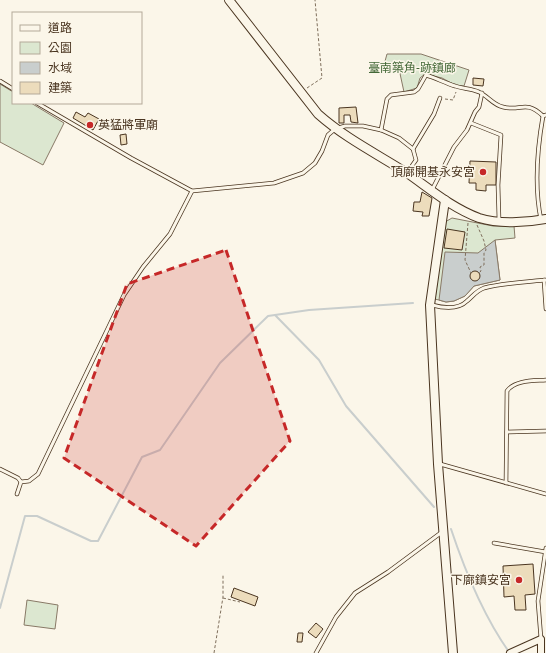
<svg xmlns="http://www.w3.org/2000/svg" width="546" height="653" font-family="'Noto Sans','Noto Sans TC',sans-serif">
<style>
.green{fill:#dce7d0;stroke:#887966}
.water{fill:#c9cecd;stroke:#887966}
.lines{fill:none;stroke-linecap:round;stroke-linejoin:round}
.stream{stroke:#c9cecd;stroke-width:2}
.building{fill:#ecdcbc;stroke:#4a3520}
.service-casing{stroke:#4a3520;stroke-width:4.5}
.minor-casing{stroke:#4a3520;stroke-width:8}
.tertiary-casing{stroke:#4a3520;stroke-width:10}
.path{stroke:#7f6f5c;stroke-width:1;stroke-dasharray:3 2;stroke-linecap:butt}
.service{stroke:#fbf6e9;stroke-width:3}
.minor{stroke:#fbf6e9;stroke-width:6}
.tertiary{stroke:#fbf6e9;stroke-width:8}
.marked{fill:#c62828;fill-opacity:0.2;stroke:#c62828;stroke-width:3;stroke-dasharray:8 5;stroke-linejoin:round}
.poi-dot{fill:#c62828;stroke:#fbf6e9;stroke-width:1.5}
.labels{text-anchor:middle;stroke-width:3;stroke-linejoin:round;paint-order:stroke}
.park-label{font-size:12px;fill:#436837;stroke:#fbf6e9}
.poi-label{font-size:12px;fill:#4a3520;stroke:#fbf6e9;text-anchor:end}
</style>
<rect width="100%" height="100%" fill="#fbf6e9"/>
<g class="green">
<polygon points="387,54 421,54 469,70 464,86 455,85 442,78 425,74 420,78 417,88 404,92 399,69 382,72"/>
<polygon points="0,84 13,92 13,103 31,103 64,123 43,165 0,142"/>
<polygon points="452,218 493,226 514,226 515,238 495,240 500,280 474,286 465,296 454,301 446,302 435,299 445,222"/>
<polygon points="27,600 58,605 55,629 24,625"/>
</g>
<polygon class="water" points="495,240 500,280 474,286 465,296 454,301 446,302 439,300 445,252 478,253"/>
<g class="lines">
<g class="stream">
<polyline points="275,315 319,360 346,406 434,507"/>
<path d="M451,529C465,571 483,615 509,652"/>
<polyline points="0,608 25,516 37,516 91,541 98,541 142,457 160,450 220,363 268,316 309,310 413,303"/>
</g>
</g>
<g class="building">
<polygon points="473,78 484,79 483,86 473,85"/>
<polygon points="356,107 358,123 351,122 350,115 344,115 344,123 339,123 339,108"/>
<polygon points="76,112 85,117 88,113 99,119 93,130 73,118"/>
<polygon points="126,134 127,144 121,145 120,135"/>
<polygon points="470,161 496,162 496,185 486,185 486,191 476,190 476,183 469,183"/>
<polygon points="422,192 432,198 429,216 422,216 423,212 413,211 414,202 420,202"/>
<polygon points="447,229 465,232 462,250 444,248"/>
<circle cx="475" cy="276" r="5"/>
<polygon points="533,564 535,594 525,595 526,610 515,610 514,596 504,597 503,566"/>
<polygon points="234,588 258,597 255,606 231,597"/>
<polygon points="316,623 323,629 316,638 308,632"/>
<polygon points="298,633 303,633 302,642 297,642"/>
</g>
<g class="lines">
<defs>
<g id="service">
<polyline points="0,81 13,89"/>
<polyline points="37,103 131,158 192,191 274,183 303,173 315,163 322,151 328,135 335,129 345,126 363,126 381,130 399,138 413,149 416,160 407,173"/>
<polyline points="471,123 501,135 498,185 499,220"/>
<path d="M381,130L387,99L391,95L414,92L418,89L426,75C436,78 445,83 455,86C463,89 471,88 479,92C488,96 493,105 503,107C521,112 525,99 543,116"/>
<polyline points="413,149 434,114 440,98"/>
<polyline points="432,190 454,147 467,130 475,112 479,107 482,93"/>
<path d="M541,220C534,186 537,150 543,116L546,115"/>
<polyline points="544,280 546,309"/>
<path d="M432,305C443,308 458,310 467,301C473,296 476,291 484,288C503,283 526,282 546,280"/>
<polyline points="507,432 546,431"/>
<polyline points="440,464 546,494"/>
<polyline points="0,469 18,478 21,482"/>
<path d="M506,483L507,391C515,380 533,381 546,380"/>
<polyline points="17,494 21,482 29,481 38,474 124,295 143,267 170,234 192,191"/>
<polyline points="494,543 546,552"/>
<polyline points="541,639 538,601 546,548"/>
<polyline points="316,653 336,617 355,593 388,572 442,532"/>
</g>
<polyline id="minor" points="510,653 541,639 541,653"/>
<g id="tertiary">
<path d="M229,0L318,114C345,138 377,154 407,173C430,189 452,208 479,218C499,224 526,223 546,219"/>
<polyline points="445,200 430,305 438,464 453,653"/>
</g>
</defs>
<use href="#service" class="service-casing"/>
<use href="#minor" class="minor-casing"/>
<use href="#tertiary" class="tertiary-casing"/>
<g class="path">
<polyline points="307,88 322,78 315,0"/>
<polyline points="445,99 453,100 456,92"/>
<polyline points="468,223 465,260 471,273"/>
<polyline points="477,225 484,241 486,250 484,253 484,265 480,267 481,271 479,273"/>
<polyline points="223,598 240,602"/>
<polyline points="214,653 223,597 223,574"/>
</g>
<use href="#service" class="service"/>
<use href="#minor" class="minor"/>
<use href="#tertiary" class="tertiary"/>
</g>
<path class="marked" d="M226,250L290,441L196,546L64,458L127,284Z"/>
<g class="poi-dot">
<circle cx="90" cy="125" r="4"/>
<circle cx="483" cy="172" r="4"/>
<circle cx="519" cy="580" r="4"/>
</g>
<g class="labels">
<g class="park-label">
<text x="412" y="72">臺南築角-跡鎮廊</text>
</g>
<g class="poi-label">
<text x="98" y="129" text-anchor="start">英猛將軍廟</text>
<text x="475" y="176">頂廍開基永安宮</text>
<text x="511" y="584">下廍鎮安宮</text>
</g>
</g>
<rect x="12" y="12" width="130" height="92" fill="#fbf6e9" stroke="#b4a999"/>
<rect x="20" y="25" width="20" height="6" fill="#fbf6e9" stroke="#b4a999"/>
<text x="48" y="32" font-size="12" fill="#4a3520">道路</text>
<rect x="20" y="42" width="20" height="12" fill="#dce7d0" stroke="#b4a999"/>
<text x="48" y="52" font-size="12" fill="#4a3520">公園</text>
<rect x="20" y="62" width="20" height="12" fill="#c9cecd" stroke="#b4a999"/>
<text x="48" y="72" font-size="12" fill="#4a3520">水域</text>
<rect x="20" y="82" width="20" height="12" fill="#ecdcbc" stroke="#b4a999"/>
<text x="48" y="92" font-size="12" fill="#4a3520">建築</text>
</svg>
